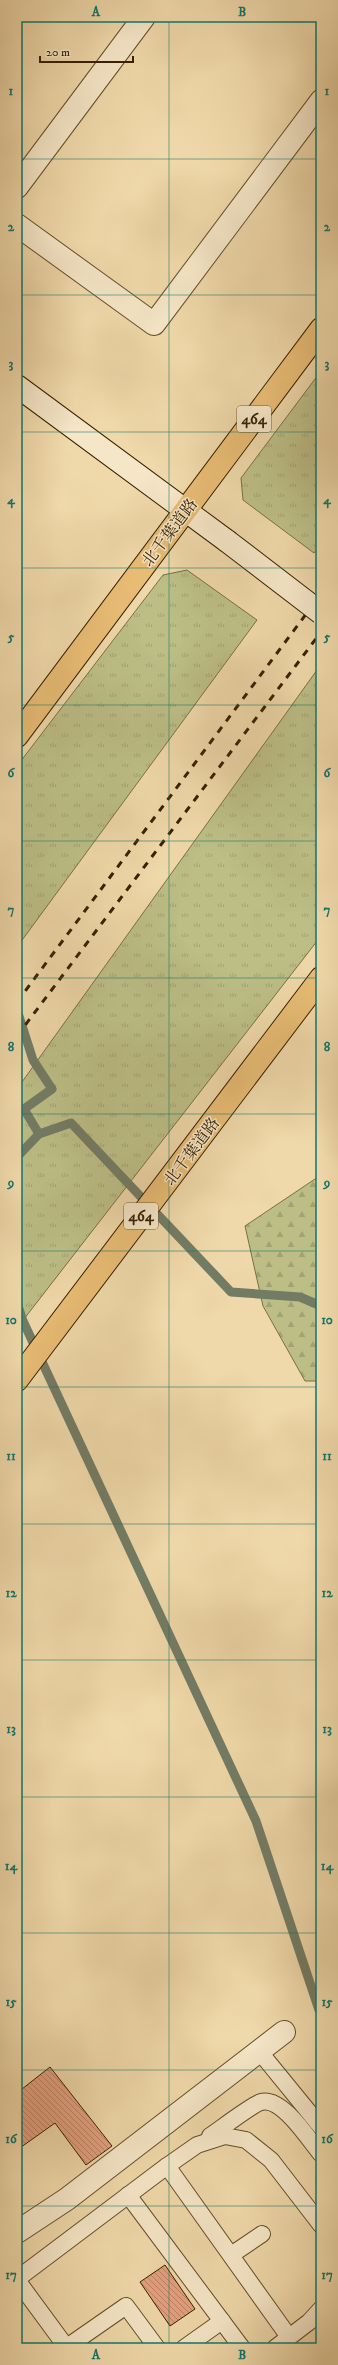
<svg xmlns="http://www.w3.org/2000/svg" width="338" height="2365" font-family="'IM FELL DW Pica','Noto Serif JP',serif">
<style>
.grass{fill:url(#grass-tufts);stroke:#7a6f43}
.forest{fill:url(#forest-firs);stroke:#7a6f43}
.lines{fill:none;stroke-linecap:round;stroke-linejoin:round}
.stream{stroke:#727c65;stroke-width:9}
.building{fill:url(#building-back-hatch);stroke:#372000}
.lane-casing{stroke:#654e2a;stroke-width:18}
.street-casing{stroke:#654e2a;stroke-width:24}
.secondary-casing{stroke:#372000;stroke-width:24}
.highway-casing{stroke:#372000;stroke-width:24}
.lane{stroke:#f5e6c7;stroke-width:16}
.street{stroke:#f5e6c7;stroke-width:22}
.secondary{stroke:#f5e6c7;stroke-width:22}
.highway{stroke:#e8bc74;stroke-width:22}
.rail{stroke:#372000;stroke-width:3;stroke-dasharray:7 7;stroke-linecap:butt}
.secondary-bridge-casing{stroke:#372000;stroke-width:24;stroke-linecap:butt}
.secondary-bridge{stroke:#f5e6c7;stroke-width:22}
.grid{fill:none;stroke:#0f766e;stroke-width:1;stroke-opacity:0.55}
.labels{text-anchor:middle;stroke-width:3;stroke-linejoin:round;paint-order:stroke}
.shield{fill:#f5e6c7;stroke:#705b3c;stroke-width:1}
.shield-label{font-size:15px;font-weight:bold;fill:#372000}
.street-label{font-size:16px;fill:#372000;stroke:#f5e6c7}
.neatline{fill:none;stroke:#0f766e;stroke-width:1.5}
.grid-label{font-size:13px;text-anchor:middle;font-weight:bold;fill:#0f766e}
</style>
<defs>
<pattern id="grass-tufts" width="24" height="20" patternUnits="userSpaceOnUse"><rect width="24" height="20" fill="#bcbe86"/><path d="M3 7l-1-3M5 7V3M7 7l1-3M15 17l-1-3M17 17v-4M19 17l1-3" fill="none" stroke="#a2a372"/></pattern>
<pattern id="forest-firs" width="22" height="20" patternUnits="userSpaceOnUse"><rect width="22" height="20" fill="#bcbe86"/><path d="M5 1l3.5 6h-7zM16 11l3.5 6h-7z" fill="#a2a372"/></pattern>
<pattern id="building-back-hatch" width="6" height="6" patternUnits="userSpaceOnUse"><rect width="6" height="6" fill="#e5a07e"/><path d="M-1 5l2 2M0 0l6 6M5-1l2 2" fill="none" stroke="#ba8265"/></pattern>
</defs>
<rect width="100%" height="100%" fill="#efd8a9"/>
<filter id="stains"><feTurbulence type="fractalNoise" baseFrequency=".005" numOctaves="4"/><feColorMatrix values="0 0 0 0 .2 0 0 0 0 .09 0 0 0 0 .02 0 0 0 .5 -.17"/></filter>
<radialGradient id="worn" r=".72"><stop offset=".6" stop-color="#630" stop-opacity="0"/><stop offset="1" stop-color="#630" stop-opacity=".3"/></radialGradient>
<g class="grass">
<polygon points="321,371 321,543 314,553 243,500 241,478"/>
<polygon points="187,570 257,620 17,947 17,766 163,575"/>
<polygon points="317,670 321,673 321,936 17,1328 17,1089"/>
</g>
<polygon class="forest" points="321,1175 321,1381 305,1381 263,1306 245,1226"/>
<g class="lines">
<g class="stream">
<polyline points="17,1010 33,1060 52,1089 24,1109 39,1134"/>
<polyline points="17,1157 39,1134 71,1123 231,1292 300,1297 321,1306"/>
<polyline points="17,1303 23,1321 256,1821 319,2010"/>
</g>
</g>
<g class="building">
<polygon points="50,2067 112,2146 86,2165 55,2123 17,2150 17,2093"/>
<polygon points="165,2265 195,2309 170,2326 140,2282"/>
</g>
<g class="lines">
<defs>
<g id="lane">
<polyline points="259,2051 321,2127"/>
<path d="M210,2136C219,2130 253,2104 261,2102C282,2096 309,2140 321,2154"/>
<polyline points="167,2166 289,2337"/>
<polyline points="128,2195 242,2348"/>
<polyline points="231,2255 262,2234"/>
<polyline points="17,2279 167,2166 197,2145 225,2136 246,2140 271,2160 321,2225"/>
<polyline points="17,2280 67,2348"/>
<polyline points="67,2347 126,2306 157,2348"/>
<polyline points="184,2348 222,2321"/>
<polyline points="275,2348 309,2322 321,2309"/>
</g>
<g id="street">
<polyline points="17,187 144,17"/>
<polyline points="17,225 154,324 321,101"/>
<polyline points="17,2232 67,2199 284,2032"/>
</g>
<polyline id="secondary" points="17,386 227,541"/>
<g id="highway">
<polyline points="17,736 321,329"/>
<polyline points="17,1380 321,978"/>
</g>
</defs>
<use href="#lane" class="lane-casing"/>
<use href="#street" class="street-casing"/>
<use href="#secondary" class="secondary-casing"/>
<use href="#highway" class="highway-casing"/>
<use href="#lane" class="lane"/>
<use href="#street" class="street"/>
<use href="#secondary" class="secondary"/>
<use href="#highway" class="highway"/>
<g class="rail">
<polyline points="17,1002 321,594"/>
<polyline points="17,1036 321,632"/>
</g>
<defs>
<polyline id="secondary-bridge" points="227,541 321,613"/>
</defs>
<use href="#secondary-bridge" class="secondary-bridge-casing"/>
<use href="#secondary-bridge" class="secondary-bridge"/>
</g>
<path class="grid" d="M169,17V2348M17,159H321M17,295H321M17,432H321M17,568H321M17,705H321M17,841H321M17,978H321M17,1114H321M17,1251H321M17,1387H321M17,1524H321M17,1660H321M17,1797H321M17,1933H321M17,2070H321M17,2206H321"/>
<g class="labels">
<g class="shield">
<rect x="237" y="406" width="34" height="26" rx="3"/>
<rect x="124" y="1203" width="34" height="26" rx="3"/>
</g>
<g class="shield-label">
<text x="254" y="424">464</text>
<text x="141" y="1221">464</text>
</g>
<g class="street-label">
<text transform="translate(169 532) rotate(-53)" y="6">北千葉道路</text>
<text transform="translate(191 1151) rotate(-53)" y="6">北千葉道路</text>
</g>
</g>
<rect width="338" height="2365" fill="none" stroke="#efd8a9" stroke-width="44"/>
<path d="M40 56v6h93v-6" fill="none" stroke="#372000" stroke-width="2"/>
<text x="46" y="56" font-size="12" fill="#372000" stroke="#f5e6c7" stroke-width="3" paint-order="stroke">20 m</text>
<rect x="22" y="22" width="294" height="2321" class="neatline"/>
<g class="grid-label">
<text x="96" y="16">A</text>
<text x="242" y="16">B</text>
<text x="11" y="95">1</text>
<text x="327" y="95">1</text>
<text x="11" y="231">2</text>
<text x="327" y="231">2</text>
<text x="11" y="368">3</text>
<text x="327" y="368">3</text>
<text x="11" y="504">4</text>
<text x="327" y="504">4</text>
<text x="11" y="641">5</text>
<text x="327" y="641">5</text>
<text x="11" y="777">6</text>
<text x="327" y="777">6</text>
<text x="11" y="914">7</text>
<text x="327" y="914">7</text>
<text x="11" y="1051">8</text>
<text x="327" y="1051">8</text>
<text x="11" y="1187">9</text>
<text x="327" y="1187">9</text>
<text x="11" y="1324">10</text>
<text x="327" y="1324">10</text>
<text x="11" y="1460">11</text>
<text x="327" y="1460">11</text>
<text x="11" y="1597">12</text>
<text x="327" y="1597">12</text>
<text x="11" y="1733">13</text>
<text x="327" y="1733">13</text>
<text x="11" y="1870">14</text>
<text x="327" y="1870">14</text>
<text x="11" y="2006">15</text>
<text x="327" y="2006">15</text>
<text x="11" y="2143">16</text>
<text x="327" y="2143">16</text>
<text x="11" y="2279">17</text>
<text x="327" y="2279">17</text>
<text x="96" y="2359">A</text>
<text x="242" y="2359">B</text>
</g>
<rect width="100%" height="100%" filter="url(#stains)"/>
<rect width="100%" height="100%" fill="url(#worn)"/>
</svg>
